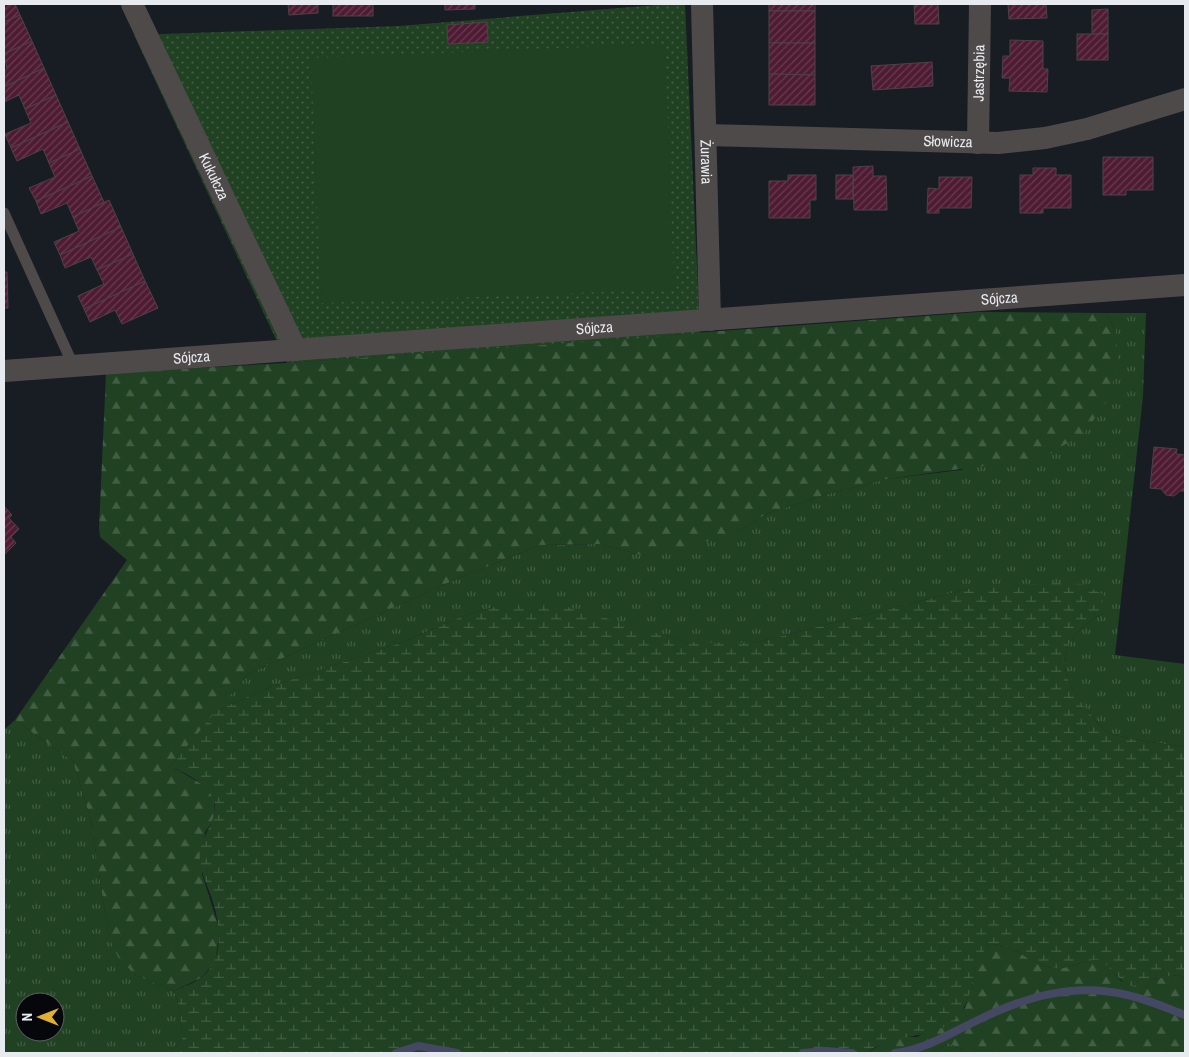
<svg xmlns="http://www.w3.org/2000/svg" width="1189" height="1057" font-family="'Archivo Narrow',sans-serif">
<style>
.grass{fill:url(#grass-tufts);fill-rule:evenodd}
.forest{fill:url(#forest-firs)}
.wetland{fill:url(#wetland-marsh)}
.park{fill:url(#park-dots)}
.pitch{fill:#214123}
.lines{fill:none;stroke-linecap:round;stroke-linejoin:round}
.stream{stroke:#454862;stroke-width:8}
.building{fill:url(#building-hatch);stroke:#4c4246}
.service{stroke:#4f4a4a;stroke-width:11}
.minor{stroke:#4f4a4a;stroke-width:22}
.labels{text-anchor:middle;stroke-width:4;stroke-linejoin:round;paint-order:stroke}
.street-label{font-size:15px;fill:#e7eaef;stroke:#06070a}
</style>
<defs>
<pattern id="grass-tufts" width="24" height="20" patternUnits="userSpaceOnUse" patternTransform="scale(1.25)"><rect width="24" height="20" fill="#214123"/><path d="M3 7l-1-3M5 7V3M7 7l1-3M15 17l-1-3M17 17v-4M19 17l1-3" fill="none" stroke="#415d43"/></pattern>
<pattern id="forest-firs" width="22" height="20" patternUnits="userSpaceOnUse" patternTransform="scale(1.25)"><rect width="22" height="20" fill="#214123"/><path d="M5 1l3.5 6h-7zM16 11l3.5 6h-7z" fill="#415d43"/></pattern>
<pattern id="wetland-marsh" width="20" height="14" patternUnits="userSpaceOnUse" patternTransform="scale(1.25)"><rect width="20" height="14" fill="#214123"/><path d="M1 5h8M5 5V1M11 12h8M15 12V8" fill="none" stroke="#415d43"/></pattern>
<pattern id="park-dots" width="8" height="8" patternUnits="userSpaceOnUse" patternTransform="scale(1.25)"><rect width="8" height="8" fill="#214123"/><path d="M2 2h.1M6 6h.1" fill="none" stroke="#415d43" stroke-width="1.8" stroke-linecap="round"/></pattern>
<pattern id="building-hatch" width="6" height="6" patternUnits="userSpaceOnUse" patternTransform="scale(1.25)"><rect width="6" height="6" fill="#4e1b33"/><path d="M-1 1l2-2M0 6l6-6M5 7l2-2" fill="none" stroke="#683c51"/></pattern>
</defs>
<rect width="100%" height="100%" fill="#181d24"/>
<g class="grass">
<path d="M1107,313H1146L1143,396L1115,655L1185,664V747C1172,745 1114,737 1107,732C1100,727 1094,718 1089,712C1056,673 1054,644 1099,615L968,589L754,643L726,644L687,642L651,632L494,607L461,617L400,643L270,687L216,711L248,674L445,584L540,545L599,544L641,555L740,531L766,514L824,495L886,479L961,470L1116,331Z"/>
<path d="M15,720L73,761L91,821L109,938L135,975L174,991L180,1010L182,1039L170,1053H4V730ZM25,1002H55V1032H25Z"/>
<polygon points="948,1043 961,1049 965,1053 932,1053"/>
</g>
<g class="forest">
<polygon points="979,312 1107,313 1116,331 1118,364 1107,401 1085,432 1043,458 886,479 824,495 766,514 740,531 677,551 641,555 599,544 540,545 445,584 248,674 171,766 205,786 214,799 215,818 205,832 202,874 220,931 215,962 201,978 174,991 135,975 118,957 109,938 91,821 73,761 15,720 127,560 100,537 99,528 106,373 287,363"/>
<path d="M990,944C1017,945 1025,961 1048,967C1067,972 1082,959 1102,960L1121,981L1146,987L1152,979L1178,975L1185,978V1053H965L961,1049L948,1043L932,1053H867L886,1041L903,1037H917L965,1008L980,953Z"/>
</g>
<path class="wetland" d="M1053,583L1083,584L1104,595L1099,615C1054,644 1056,673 1089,712C1094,718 1100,727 1107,732C1114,737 1172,745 1185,747V978L1178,975L1152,979L1146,987C1125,990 1116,974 1101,960C1082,959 1067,972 1048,967C1025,961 1017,945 990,944C968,965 977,1003 952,1022C926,1041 892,1032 867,1053H170L182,1039L180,1010L174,991C183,987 195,983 202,977C226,957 220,922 211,896C206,882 198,867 200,852C202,833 221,817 213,798C205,782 186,774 171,766L216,711L270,687L400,643L461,617L494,607L531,602L561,605L687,642L754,643L968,589Z"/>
<polygon class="park" points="669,4 685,4 700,334 287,363 134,35 399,26"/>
<polygon class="pitch" points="665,44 674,289 321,303 311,58"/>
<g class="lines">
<g class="stream">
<polyline points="396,1053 418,1046 457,1053"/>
<polyline points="803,1053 826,1051 852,1053"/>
<path d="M895,1053C926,1049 949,1034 976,1021C1024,997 1074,982 1127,995C1147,999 1166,1008 1185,1015"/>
</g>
</g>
<g class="building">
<polygon points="4,4 15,4 20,15 4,22"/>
<polygon points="288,4 318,4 318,13 289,15"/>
<rect x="333" y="4" width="40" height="12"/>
<polygon points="445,4 475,4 475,9 445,10"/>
<rect x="769" y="4" width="46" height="7"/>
<polygon points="914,4 938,4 939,24 915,24"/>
<polygon points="1002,4 1046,4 1047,18 1009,19 1008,4"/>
<polygon points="1108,9 1108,34 1092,34 1092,10"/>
<rect x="769" y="11" width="46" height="32"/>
<polygon points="20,15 32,41 4,54 4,22"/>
<polygon points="487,22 488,42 448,44 447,25"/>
<rect x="1077" y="34" width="31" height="26"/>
<polygon points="1010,40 1043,41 1043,69 1048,69 1047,92 1009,91 1010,78 1002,78 1003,56 1010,56"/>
<polygon points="32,41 44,68 4,87 4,71 7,69 4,54"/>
<polygon points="769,43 815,43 815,75 769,74"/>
<polygon points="932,62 933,86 873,90 871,66"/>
<polygon points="44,68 56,95 25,109 19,95 4,102 4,87"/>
<polygon points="769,74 815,75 815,105 769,105"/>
<polygon points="56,95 68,122 11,148 5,134 31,123 25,109"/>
<polygon points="68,122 80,149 49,163 43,149 17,161 11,148"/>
<polygon points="80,149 92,176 36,201 29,188 55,177 49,163"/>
<polygon points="1103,157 1153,157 1153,190 1126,190 1126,195 1103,195"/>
<polygon points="873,166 873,176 886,176 887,210 854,210 853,167"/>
<polygon points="1033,168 1056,168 1056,175 1071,175 1071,208 1043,208 1043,213 1020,213 1020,175 1033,175"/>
<polygon points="788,175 816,175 816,200 810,200 810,218 769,218 769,181 788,181"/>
<rect x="836" y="175" width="17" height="24"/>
<polygon points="92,176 104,202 73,217 67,203 41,214 36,201"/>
<polygon points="939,177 972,177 971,208 939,208 939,213 927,213 928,188 939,189"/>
<polygon points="109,200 121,227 60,255 54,242 79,231 73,217"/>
<polygon points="121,227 133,254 97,270 91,257 65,268 60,255"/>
<polygon points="133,254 145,281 84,309 78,296 104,284 97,270"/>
<polygon points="4,272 7,272 8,308 4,308"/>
<polygon points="145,281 158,308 122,324 115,310 90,322 84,309"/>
<polygon points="1154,447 1177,449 1176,454 1185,455 1185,491 1180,491 1174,496 1166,495 1161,489 1150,488"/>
<polygon points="4,506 12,515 9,518 19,529 11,537 16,543 4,555"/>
</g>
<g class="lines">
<polyline class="service" points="4,213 74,367"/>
<g class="minor">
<path id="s1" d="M132,4L296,350"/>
<path id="s2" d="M702,4L710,320"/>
<path id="s3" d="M706,135L998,143L1045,138L1087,129L1185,99"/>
<path id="s4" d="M978,143L980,4"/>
<path id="s5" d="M4,371L1185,285"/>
</g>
</g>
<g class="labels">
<g class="street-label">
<text dy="5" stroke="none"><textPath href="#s4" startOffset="70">Jastrzębia</textPath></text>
<text dy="5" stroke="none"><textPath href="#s3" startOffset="242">Słowicza</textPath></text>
<text dy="5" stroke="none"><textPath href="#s2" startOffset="158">Żurawia</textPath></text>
<text dy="5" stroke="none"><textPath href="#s1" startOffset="191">Kukułcza</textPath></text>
<text dy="5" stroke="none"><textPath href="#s5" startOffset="998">Sójcza</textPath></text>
<text dy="5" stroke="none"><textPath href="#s5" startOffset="592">Sójcza</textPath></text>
<text dy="5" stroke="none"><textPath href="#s5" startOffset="188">Sójcza</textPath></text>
</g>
</g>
<rect width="1189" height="1057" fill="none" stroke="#e7eaef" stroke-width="10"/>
<g transform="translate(40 1017) rotate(270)"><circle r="24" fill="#06070a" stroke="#606266"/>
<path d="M0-4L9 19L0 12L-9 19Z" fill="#e1af34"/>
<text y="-8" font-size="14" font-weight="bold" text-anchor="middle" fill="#e7eaef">N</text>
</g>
</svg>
